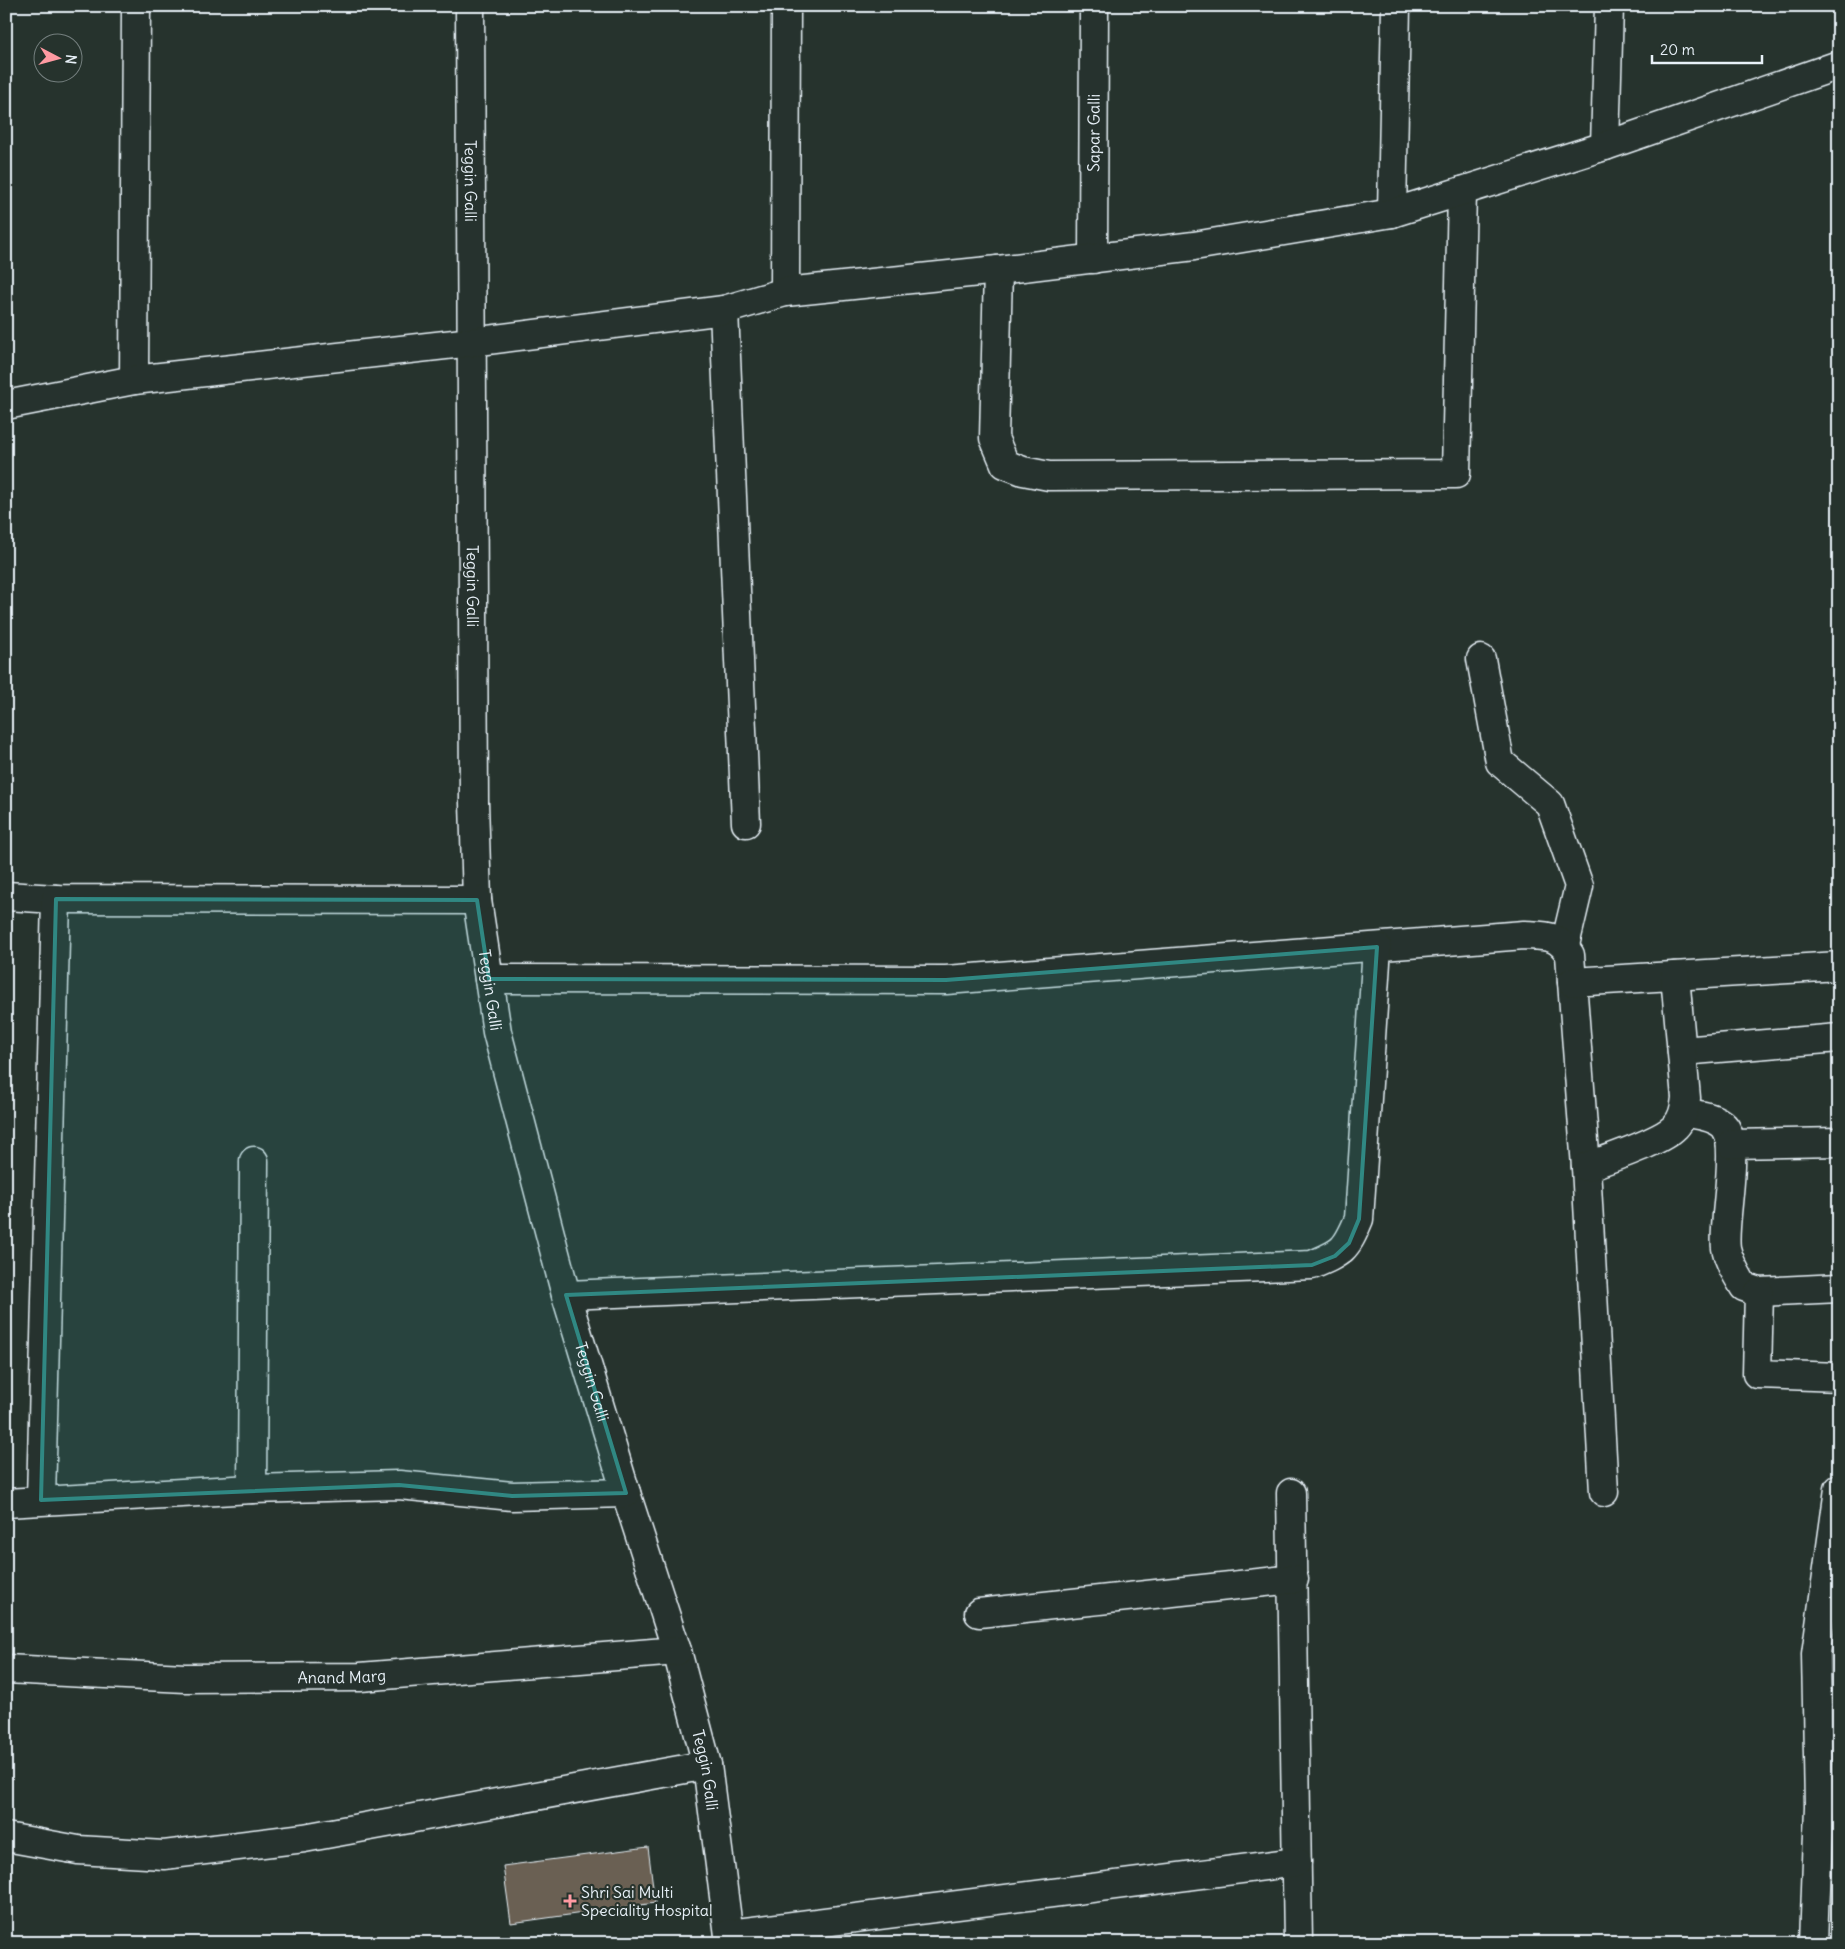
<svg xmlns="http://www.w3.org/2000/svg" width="1845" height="1949" font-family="Delius,sans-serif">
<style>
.building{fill:#6a6052;stroke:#e8f1f8}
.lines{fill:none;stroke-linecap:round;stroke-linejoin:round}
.minor-casing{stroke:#e8f1f8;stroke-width:31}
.minor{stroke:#26332d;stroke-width:28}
.marked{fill:#308883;fill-opacity:0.2;stroke:#308883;stroke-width:4;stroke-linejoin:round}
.poi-dot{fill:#ff9aa2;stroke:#26332d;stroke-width:2}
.labels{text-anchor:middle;stroke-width:4.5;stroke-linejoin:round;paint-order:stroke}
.street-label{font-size:16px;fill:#e8f1f8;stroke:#26332d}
.poi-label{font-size:16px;fill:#e8f1f8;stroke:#26332d;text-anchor:start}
</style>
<rect width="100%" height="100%" fill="#26332d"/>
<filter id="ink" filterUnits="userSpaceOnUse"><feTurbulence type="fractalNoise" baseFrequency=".02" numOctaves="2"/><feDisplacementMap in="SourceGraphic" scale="10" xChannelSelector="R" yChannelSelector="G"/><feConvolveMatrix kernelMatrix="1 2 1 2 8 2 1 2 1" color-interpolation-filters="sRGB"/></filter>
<g filter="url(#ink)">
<polygon class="building" points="648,1847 655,1903 511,1923 503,1866"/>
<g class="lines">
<defs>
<g id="minor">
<path id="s1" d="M470,6L474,802L477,900L497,1032L566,1295L626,1493L677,1651L707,1765L730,1943"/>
<polyline points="1605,146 1609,6"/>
<polyline points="1392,213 1396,6"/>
<path id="s2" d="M1093,259L1094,6"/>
<polyline points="998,270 994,438 1005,464 1023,471 1049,476 1456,474 1462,191"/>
<polyline points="785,292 786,6"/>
<polyline points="724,310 746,823"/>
<polyline points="134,380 136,6"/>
<polyline points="6,405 134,380 472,342 724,310 785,292 998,270 1194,246 1392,213 1605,146 1839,65"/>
<polyline points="1481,659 1500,762 1550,804 1579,886 1565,945"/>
<polyline points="6,896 56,899 477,900"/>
<path d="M489,979L946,980L1524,935C1546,936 1558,934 1570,955L1586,1167L1604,1492"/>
<polyline points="1572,982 1839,966"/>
<polyline points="1682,1051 1839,1038"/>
<path d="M1684,1112C1697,1115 1715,1116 1724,1126C1741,1144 1722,1222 1726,1248C1729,1263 1737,1275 1744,1287L1759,1292L1839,1288"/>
<polyline points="1731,1144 1839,1142"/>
<path d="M1586,1167C1607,1159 1661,1142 1675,1127C1683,1119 1685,1108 1686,1098L1675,976"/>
<polyline points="1759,1292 1757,1374 1839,1377"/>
<path d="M566,1295L1312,1265C1343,1252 1346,1250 1359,1219L1377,947"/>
<polyline points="252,1489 254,1161"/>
<polyline points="1291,1493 1298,1943"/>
<polyline points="41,1500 56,899"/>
<polyline points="6,1503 252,1489 399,1485 512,1496 626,1493"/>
<polyline points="979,1613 1294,1579"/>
<path id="s3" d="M6,1669L185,1678L360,1677L677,1651"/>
<polyline points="6,1837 78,1850 164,1855 304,1838 707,1765"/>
<polyline points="729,1934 1297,1862"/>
<polyline points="1814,1943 1819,1806 1816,1654 1839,1489"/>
</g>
</defs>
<use href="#minor" class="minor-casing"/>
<use href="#minor" class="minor"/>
</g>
</g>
<path class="marked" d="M56,899L477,900L489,979L946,980L1377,947L1359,1219L1349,1243L1335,1256L1312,1265L566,1295L626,1493L512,1496L399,1485L41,1500Z"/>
<path class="poi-dot" d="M567.5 1893.5h5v5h5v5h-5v5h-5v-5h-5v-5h5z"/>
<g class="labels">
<g class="street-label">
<text dy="6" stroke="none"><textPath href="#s2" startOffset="126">Sapar Galli</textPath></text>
<text dy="6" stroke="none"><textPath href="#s1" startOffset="175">Teggin Galli</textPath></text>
<text dy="6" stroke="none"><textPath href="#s1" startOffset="580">Teggin Galli</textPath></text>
<text dy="6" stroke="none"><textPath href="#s1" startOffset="985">Teggin Galli</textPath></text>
<text dy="6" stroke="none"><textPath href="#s1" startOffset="1390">Teggin Galli</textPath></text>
<text dy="6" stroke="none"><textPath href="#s3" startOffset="336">Anand Marg</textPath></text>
<text dy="6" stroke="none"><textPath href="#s1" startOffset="1795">Teggin Galli</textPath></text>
</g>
<g class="poi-label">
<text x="581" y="1898">Shri Sai Multi<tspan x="581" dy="18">Speciality Hospital</tspan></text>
</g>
</g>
<rect width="1845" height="1949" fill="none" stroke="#26332d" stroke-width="25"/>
<rect x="12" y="12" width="1820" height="1924" fill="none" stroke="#e8f1f8" stroke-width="2" filter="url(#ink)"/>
<g transform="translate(58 58) rotate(96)"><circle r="24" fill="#26332d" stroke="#747f7e"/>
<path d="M0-4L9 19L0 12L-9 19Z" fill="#ff9aa2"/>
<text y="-8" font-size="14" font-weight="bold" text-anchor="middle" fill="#e8f1f8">N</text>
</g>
<path d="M1652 55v8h110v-8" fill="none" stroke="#e8f1f8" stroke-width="2.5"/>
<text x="1660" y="55" font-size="15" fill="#e8f1f8" stroke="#26332d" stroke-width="4" paint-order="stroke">20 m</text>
</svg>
